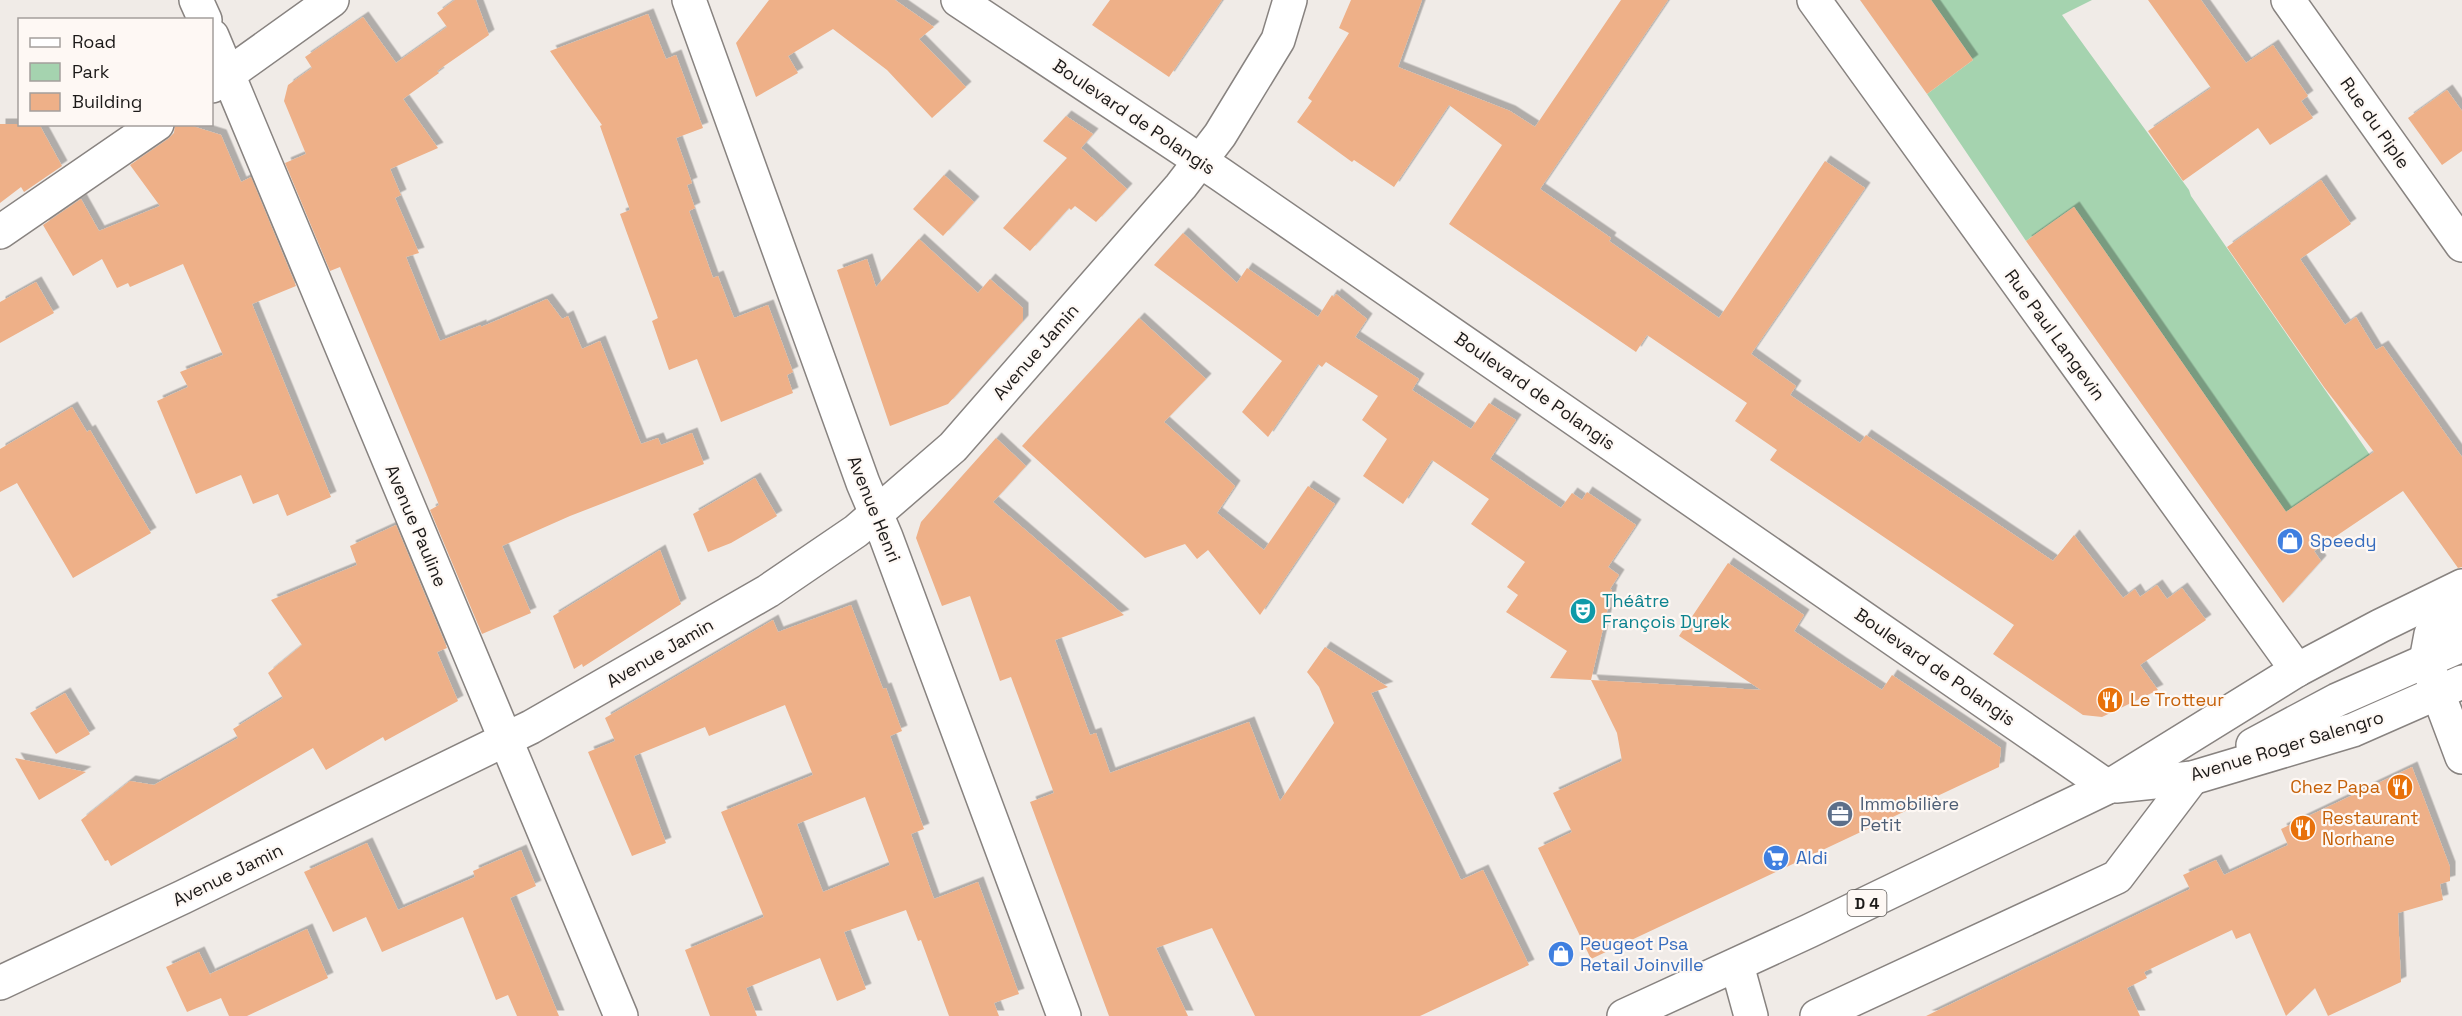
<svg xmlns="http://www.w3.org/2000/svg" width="2462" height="1016" font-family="'Space Grotesk',sans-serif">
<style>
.green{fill:#a5d3af}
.building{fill:#eeb088;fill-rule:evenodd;filter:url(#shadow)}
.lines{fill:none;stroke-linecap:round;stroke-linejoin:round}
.minor-casing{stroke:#888380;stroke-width:36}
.major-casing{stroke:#888380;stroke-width:36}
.minor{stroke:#fff;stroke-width:33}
.major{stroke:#fff;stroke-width:33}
.labels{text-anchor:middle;stroke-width:4.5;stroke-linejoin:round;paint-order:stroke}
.shield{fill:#fef8f4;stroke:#605d5b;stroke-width:1.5}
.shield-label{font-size:16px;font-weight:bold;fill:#1c1a19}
.street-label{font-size:18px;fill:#1c1a19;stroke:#fef8f4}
.shop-label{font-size:18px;fill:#366cbe;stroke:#fef8f4;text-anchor:start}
.culture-label{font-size:18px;fill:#0d838f;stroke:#fef8f4;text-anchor:start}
.food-label{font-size:18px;fill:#c56008;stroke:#fef8f4;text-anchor:start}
.service-label{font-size:18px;fill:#4e5e75;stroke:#fef8f4;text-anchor:start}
</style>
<defs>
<filter id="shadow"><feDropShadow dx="5.5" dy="-5.5" stdDeviation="0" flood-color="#0004"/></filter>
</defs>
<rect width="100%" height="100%" fill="#f0ebe7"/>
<polygon class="green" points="1931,0 2092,0 2062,15 2189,190 2191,196 2370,455 2286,512 2074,207 2026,241 1927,94 1973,60"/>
<g class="building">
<polygon points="455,0 476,0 489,35 437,71 439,73 403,99 438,148 390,169 401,195 395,198 419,253 406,257 440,341 481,325 481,327 547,299 562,319 568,316 582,349 600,341 641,444 658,438 661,445 692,433 704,464 570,516 502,546 531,613 482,634 430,510 439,505 427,475 340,267 330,271 285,163 306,154 284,101 288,85 312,68 305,57 363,17 396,63 447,27 437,13"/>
<polygon points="769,0 895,0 934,27 919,39 966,87 932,118 887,70 833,29 788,56 798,73 756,97 736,43"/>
<polygon points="1110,0 1222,0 1169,77 1092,25"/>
<polygon points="1351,0 1422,0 1398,67 1510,111 1535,127 1621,0 1668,0 1540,189 1611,238 1609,241 1719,318 1825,161 1865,188 1751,354 1796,386 1790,395 1860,443 1866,435 2053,561 2074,535 2123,598 2135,589 2140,597 2157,585 2167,599 2182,588 2206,620 2140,665 2158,690 2102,717 2083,715 1993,654 2014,625 1770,460 1777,450 1735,421 1747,403 1647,335 1636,352 1449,224 1502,145 1449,105 1394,187 1354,160 1352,162 1297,122 1312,101 1308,98 1349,33 1339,28"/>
<polygon points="1860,0 1931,0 1973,60 1927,94"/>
<polygon points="2148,0 2201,0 2246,63 2273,45 2308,96 2301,101 2313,118 2270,145 2258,128 2183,181 2148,131 2211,88"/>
<polygon points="648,14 666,59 676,55 703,128 676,138 692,183 687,185 695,208 689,211 713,278 718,276 734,318 768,305 793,372 787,375 793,393 721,422 697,359 669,370 652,321 658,318 620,214 630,210 600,126 602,125 550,51"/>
<polygon points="2447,90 2462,111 2462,151 2442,165 2408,118"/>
<polygon points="1066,116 1093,134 1081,148 1127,189 1096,222 1075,206 1071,210 1069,208 1030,251 1003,228 1067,158 1043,141"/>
<polygon points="0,124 39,124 62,166 24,192 21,187 0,203"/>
<polygon points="175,124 186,124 221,135 241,182 251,177 296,286 252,304 331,497 287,516 278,494 253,504 241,475 196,494 157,401 188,387 180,372 223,355 183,264 130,287 128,283 117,288 102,259 73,276 43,225 81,199 99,231 160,206 130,165 168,139 174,133"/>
<polygon points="944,175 974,202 943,236 913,209"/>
<polygon points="2321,180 2351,224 2300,259 2345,325 2356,317 2376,350 2383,346 2462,457 2462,567 2458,568 2403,491 2314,551 2321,561 2283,603 2026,241 2074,207 2286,512 2374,452 2324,387 2227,247"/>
<polygon points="1183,233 1237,283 1247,268 1318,317 1332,295 1334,297 1336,294 1367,319 1355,337 1419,379 1412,390 1471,429 1489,403 1516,420 1490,459 1561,508 1572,493 1582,500 1587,492 1636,525 1608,567 1619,575 1610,589 1612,590 1591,680 1550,678 1567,651 1506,612 1518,595 1507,587 1525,562 1471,524 1489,499 1432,460 1403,504 1363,476 1387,439 1362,420 1378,396 1326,362 1322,367 1318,364 1268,437 1242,412 1282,361 1154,265"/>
<polygon points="919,239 978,293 990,279 1023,308 1023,321 948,404 890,426 837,270 867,259 876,287"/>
<polygon points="36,282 54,313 0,343 0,302"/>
<polygon points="1139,318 1206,379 1164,422 1235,486 1217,513 1264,550 1308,486 1335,504 1260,615 1208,550 1197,559 1185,544 1145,558 1022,446"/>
<polygon points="72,407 87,432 90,430 151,533 73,578 17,483 0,492 0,449"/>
<polygon points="996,438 1026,466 993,502 1124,615 1055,640 1090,735 1096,733 1110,773 1249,722 1280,801 1334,723 1319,687 1307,672 1325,647 1388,687 1371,693 1461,880 1483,870 1529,965 1420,1016 1255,1016 1212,928 1156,948 1188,1016 1109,1016 1030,802 1054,793 1011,677 1000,681 970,596 942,606 916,538 921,522"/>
<polygon points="755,478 777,516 731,543 708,552 693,514"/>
<polygon points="396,525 447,648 437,652 458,701 385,741 383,737 326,770 313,748 111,866 108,860 105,861 81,820 130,781 154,785 238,738 233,729 283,698 268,673 302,645 271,600 357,565 350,546"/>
<polygon points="660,550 681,604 583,667 582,664 574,669 553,616"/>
<polygon points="1728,563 1804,615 1794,631 1841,663 1882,690 1892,675 2001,748 1999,767 1591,959 1538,848 1572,832 1553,793 1622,761 1617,733 1591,680 1761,690 1679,636"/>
<path d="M851,605L883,689L886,688L902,731L890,736L924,829L911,834L934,899L978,882L1019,994L994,1003L999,1016H949L921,940L918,941L906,910L844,932L866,989L837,1001L820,958L746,988L757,1016H710L685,950L764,917L721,812L813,775L785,705L709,736L705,727L634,756L666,843L632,856L588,752L615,741L605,718L773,620L778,632ZM865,797L890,865L823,892L797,824Z"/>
<polygon points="65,693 90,734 56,754 30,713"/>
<polygon points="15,758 86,772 39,800"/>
<polygon points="2412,767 2450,867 2450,881 2440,884 2443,900 2398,913 2401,982 2328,1016 2315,988 2286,1016 2250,933 2236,939 2232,930 2144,972 2147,978 2127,988 2140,1016 1926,1016 2190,889 2183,875 2216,860 2224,875 2288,845 2281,829"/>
<polygon points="367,843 398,910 475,877 473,871 521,850 536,886 510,898 559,1016 517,1016 508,995 496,1000 463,917 382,952 366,917 333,932 304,872"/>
<polygon points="307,929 328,978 247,1016 229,1016 221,998 187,1012 166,967 199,952 211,977 210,974"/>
</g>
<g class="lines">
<defs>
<g id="minor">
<polyline points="196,0 205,20"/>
<polyline points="689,0 863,483 886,537 1064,1016"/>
<polyline points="958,0 1220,174 2108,787"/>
<polyline points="1814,0 2297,670"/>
<polyline points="2288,0 2462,245"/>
<polyline points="212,36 621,1016"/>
<polyline points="212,86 332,0"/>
<polyline points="0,232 157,124"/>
<polyline points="1737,965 1751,1016"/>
<polyline points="0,983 183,897 531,727 768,591 856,531 953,447 1181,186 1220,135 1278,40 1290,0"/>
<polyline points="1817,1016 2117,877 2192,778"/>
</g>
<g id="major">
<polyline points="2462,619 2431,634 2426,661 2462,757"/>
<polyline points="2253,745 2337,700 2462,645"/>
<polyline points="2116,786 2192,778 2353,730 2462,682"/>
<polyline points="1624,1016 1809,931 2108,787 2297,670 2380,626 2462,586"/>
</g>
</defs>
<use href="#minor" class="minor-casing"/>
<use href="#major" class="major-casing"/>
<use href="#minor" class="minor"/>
<use href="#major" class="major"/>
</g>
<defs>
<symbol id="shop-disc" viewBox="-11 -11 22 22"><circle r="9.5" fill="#3f7fe0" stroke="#fef8f4"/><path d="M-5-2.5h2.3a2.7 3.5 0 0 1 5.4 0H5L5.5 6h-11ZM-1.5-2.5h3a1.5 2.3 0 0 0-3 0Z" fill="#fff"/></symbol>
<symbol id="theatre-disc" viewBox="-11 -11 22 22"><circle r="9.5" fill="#0f9aa8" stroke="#fef8f4"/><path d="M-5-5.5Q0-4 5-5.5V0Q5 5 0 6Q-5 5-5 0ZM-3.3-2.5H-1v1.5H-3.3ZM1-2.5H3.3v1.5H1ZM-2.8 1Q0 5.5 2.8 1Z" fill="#fff"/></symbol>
<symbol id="restaurant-disc" viewBox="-11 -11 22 22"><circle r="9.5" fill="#e8710a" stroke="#fef8f4"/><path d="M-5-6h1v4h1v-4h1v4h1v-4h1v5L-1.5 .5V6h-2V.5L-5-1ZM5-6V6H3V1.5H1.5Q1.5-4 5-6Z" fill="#fff"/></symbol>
<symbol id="office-disc" viewBox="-11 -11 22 22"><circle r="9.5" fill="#5c6f8a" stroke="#fef8f4"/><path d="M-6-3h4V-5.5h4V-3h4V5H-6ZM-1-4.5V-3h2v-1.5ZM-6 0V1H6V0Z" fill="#fff"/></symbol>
<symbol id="supermarket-disc" viewBox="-11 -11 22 22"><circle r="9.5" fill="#3f7fe0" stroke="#fef8f4"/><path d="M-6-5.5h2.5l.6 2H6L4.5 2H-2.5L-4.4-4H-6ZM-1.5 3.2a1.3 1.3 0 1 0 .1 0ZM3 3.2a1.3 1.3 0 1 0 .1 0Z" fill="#fff"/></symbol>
</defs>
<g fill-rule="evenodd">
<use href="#shop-disc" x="2275" y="526" width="30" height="30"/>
<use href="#theatre-disc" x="1568" y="596" width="30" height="30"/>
<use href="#restaurant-disc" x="2095" y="685" width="30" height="30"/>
<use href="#restaurant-disc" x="2385" y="772" width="30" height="30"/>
<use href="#office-disc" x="1825" y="799" width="30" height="30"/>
<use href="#restaurant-disc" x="2288" y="813" width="30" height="30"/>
<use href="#supermarket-disc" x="1761" y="843" width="30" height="30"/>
<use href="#shop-disc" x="1546" y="939" width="30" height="30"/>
</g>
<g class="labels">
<rect class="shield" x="1847.5" y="890" width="39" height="26" rx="4.5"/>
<g class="shield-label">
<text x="1867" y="909">D 4</text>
</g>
<g class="street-label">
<text transform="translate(1134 117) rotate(34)" y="6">Boulevard de Polangis</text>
<text transform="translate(2375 123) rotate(55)" y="6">Rue du Piple</text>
<text transform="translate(2055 335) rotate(54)" y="6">Rue Paul Langevin</text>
<text transform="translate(1036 352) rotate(-49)" y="6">Avenue Jamin</text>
<text transform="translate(1535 391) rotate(35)" y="6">Boulevard de Polangis</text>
<text transform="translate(874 509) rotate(68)" y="6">Avenue Henri</text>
<text transform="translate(416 526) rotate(67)" y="6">Avenue Pauline</text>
<text transform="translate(660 653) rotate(-30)" y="6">Avenue Jamin</text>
<text transform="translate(1935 667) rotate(35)" y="6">Boulevard de Polangis</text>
<text transform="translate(2287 746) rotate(-17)" y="6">Avenue Roger Salengro</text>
<text transform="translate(228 875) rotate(-26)" y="6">Avenue Jamin</text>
</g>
<g class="shop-label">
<text x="2310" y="547">Speedy</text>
<text x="1796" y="864">Aldi</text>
<text x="1580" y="950">Peugeot Psa<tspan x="1580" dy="21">Retail Joinville</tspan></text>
</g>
<g class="culture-label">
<text x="1602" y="607">Théâtre<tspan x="1602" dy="21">François Dyrek</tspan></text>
</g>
<g class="food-label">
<text x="2130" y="706">Le Trotteur</text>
<text x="2380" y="793" text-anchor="end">Chez Papa</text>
<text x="2322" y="824">Restaurant<tspan x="2322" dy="21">Norhane</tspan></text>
</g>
<g class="service-label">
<text x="1860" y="810">Immobilière<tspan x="1860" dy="21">Petit</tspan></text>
</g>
</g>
<rect x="18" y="18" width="195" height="108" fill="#fef8f4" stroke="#a49f9c" stroke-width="1.5"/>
<rect x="30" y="38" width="30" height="9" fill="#ffffff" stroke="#a49f9c" stroke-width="1.5"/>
<text x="72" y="48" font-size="18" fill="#1c1a19">Road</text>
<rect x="30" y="63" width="30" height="18" fill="#a5d3af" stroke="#a49f9c" stroke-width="1.5"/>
<text x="72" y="78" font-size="18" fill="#1c1a19">Park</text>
<rect x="30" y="93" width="30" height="18" fill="#eeb088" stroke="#a49f9c" stroke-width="1.5"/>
<text x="72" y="108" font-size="18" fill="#1c1a19">Building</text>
</svg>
